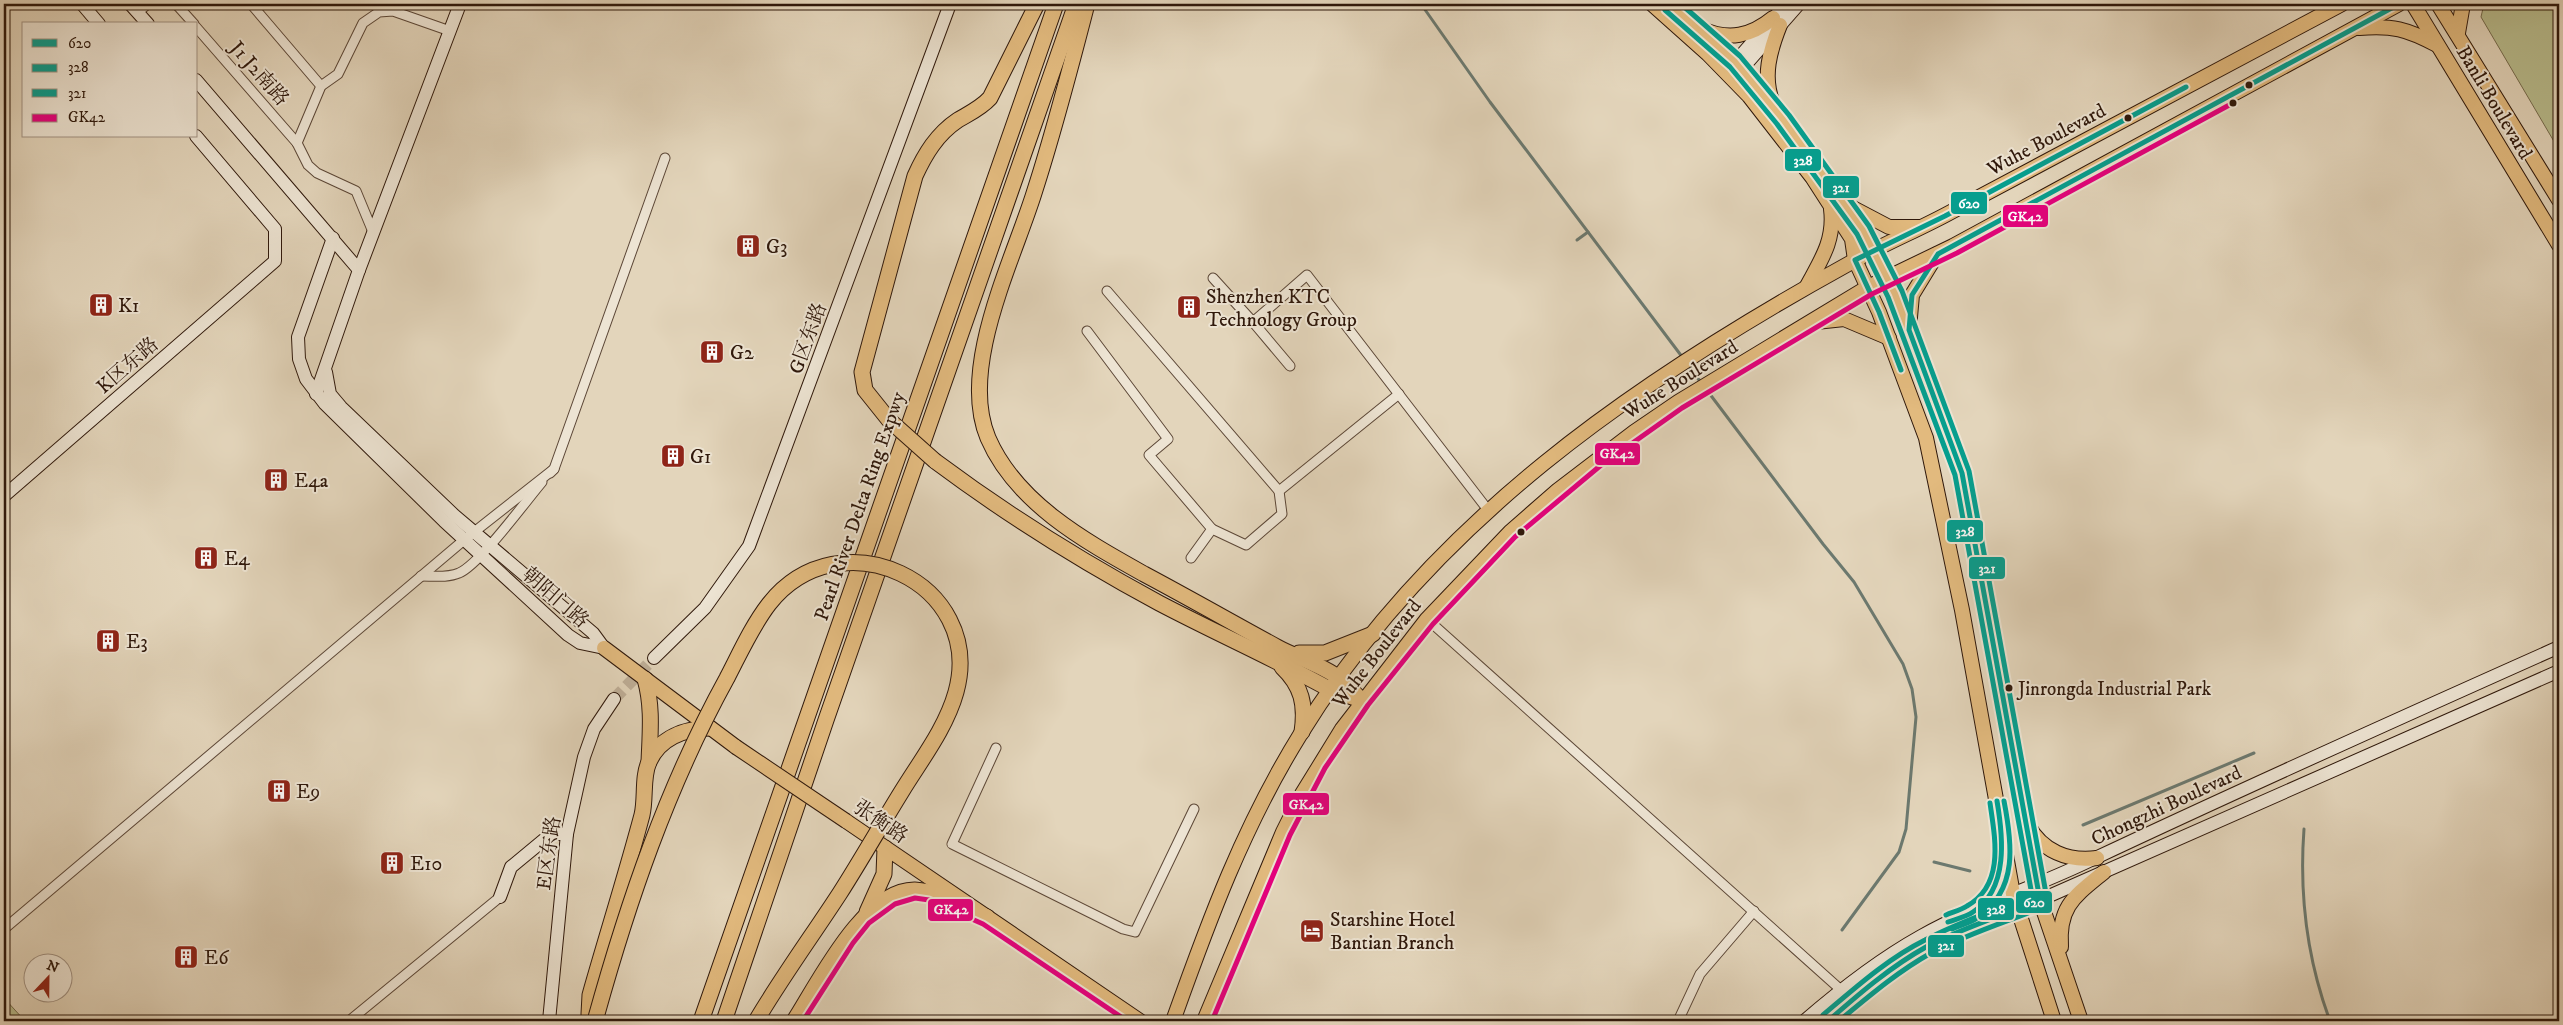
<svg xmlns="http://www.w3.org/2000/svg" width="2563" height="1025" font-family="'IM FELL DW Pica','Noto Serif SC',serif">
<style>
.green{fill:#b8bc8d;stroke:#746a4c}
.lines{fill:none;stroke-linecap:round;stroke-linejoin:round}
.stream{stroke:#6c796f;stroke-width:3}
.secondary-tunnel{stroke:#bfaf98;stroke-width:12;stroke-dasharray:12 6;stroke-linecap:butt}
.street-casing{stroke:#5c4737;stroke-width:11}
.secondary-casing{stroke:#2f180b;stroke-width:14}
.primary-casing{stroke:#2f180b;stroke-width:16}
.highway-casing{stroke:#2f180b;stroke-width:17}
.street{stroke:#ede4d3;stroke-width:9}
.secondary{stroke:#ede4d3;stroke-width:12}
.primary{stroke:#e2ba7e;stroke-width:14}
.highway{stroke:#e2ba7e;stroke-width:15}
.primary-bridge-casing{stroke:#2f180b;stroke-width:16;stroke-linecap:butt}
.highway-bridge-casing{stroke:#2f180b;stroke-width:17;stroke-linecap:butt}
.primary-bridge{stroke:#e2ba7e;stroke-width:14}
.highway-bridge{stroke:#e2ba7e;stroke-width:15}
.bus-1-casing{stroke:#ede4d3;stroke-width:9}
.bus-2-casing{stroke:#ede4d3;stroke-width:9}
.bus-3-casing{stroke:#ede4d3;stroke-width:9}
.bus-4-casing{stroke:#ede4d3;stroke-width:9}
.bus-1{stroke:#069e8e;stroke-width:5}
.bus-2{stroke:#069e8e;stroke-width:5}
.bus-3{stroke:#069e8e;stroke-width:5}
.bus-4{stroke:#e5007d;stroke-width:5}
.bus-dot{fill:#2f180b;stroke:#ede4d3;stroke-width:2}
.labels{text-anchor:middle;stroke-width:4;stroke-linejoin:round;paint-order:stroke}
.bus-label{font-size:19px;fill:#2f180b;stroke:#ede4d3;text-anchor:start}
.street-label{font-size:20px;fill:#2f180b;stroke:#ede4d3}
.poi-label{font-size:20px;fill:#2f180b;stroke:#ede4d3;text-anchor:start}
.line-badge{stroke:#ede4d3;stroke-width:2}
.badge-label{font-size:14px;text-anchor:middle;font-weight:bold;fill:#fff}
</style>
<rect width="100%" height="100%" fill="#e3d5bb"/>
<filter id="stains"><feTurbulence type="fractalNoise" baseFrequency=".004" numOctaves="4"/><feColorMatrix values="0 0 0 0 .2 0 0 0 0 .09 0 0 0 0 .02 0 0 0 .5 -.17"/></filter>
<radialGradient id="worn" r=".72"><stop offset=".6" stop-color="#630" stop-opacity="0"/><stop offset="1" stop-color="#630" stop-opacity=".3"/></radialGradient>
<g class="green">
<polygon points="2484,4 2559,4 2559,150 2481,17"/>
<polygon points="4,998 25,1021 4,1021"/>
</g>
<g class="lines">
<g class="stream">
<polyline points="1421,4 1490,102 1683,358"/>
<polyline points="1577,240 1588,232"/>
<polyline points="1688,365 1702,384"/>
<polyline points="1706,389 1823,544 1854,582 1903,664 1912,689 1916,717 1906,829 1899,852 1842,930"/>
<polyline points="2083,825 2254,753"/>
<path d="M2304,829C2299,896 2307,959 2330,1021"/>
<polyline points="1934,862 1970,871"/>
</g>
<polyline class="secondary-tunnel" points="614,699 654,658"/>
<defs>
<g id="street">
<polyline points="176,4 194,24"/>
<polyline points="251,4 321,86"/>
<polyline points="138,12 148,4"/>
<polyline points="196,27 297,143"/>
<polyline points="373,232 356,191 317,173 308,165 297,143 321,86 338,74 363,23 379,12 393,11 450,31"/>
<polyline points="1213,278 1253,322"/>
<polyline points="1107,291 1279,491 1399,394"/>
<polyline points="1087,331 1168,439 1149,455 1212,529"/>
<polyline points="1290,366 1253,322 1307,275 1488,510"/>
<polyline points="550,473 554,469 665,158"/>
<polyline points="1191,558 1212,529 1246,545 1282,514 1279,491"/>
<path d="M421,576C433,576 448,578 459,573C479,565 525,502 542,482"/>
<polyline points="1427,619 1841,990"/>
<polyline points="996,748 952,844 1123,929 1135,932 1194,809"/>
<polyline points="4,929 464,540 554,469"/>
<polyline points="349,1021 500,897"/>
<polyline points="1678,1021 1700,974 1754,911"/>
</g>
<g id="secondary">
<polyline points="82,4 99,24"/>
<polyline points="130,4 148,24"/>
<polyline points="1732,71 1735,62 1786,4"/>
<polyline points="1734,73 1742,69 1799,4"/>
<polyline points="196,80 359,270"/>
<polyline points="333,238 298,337 299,359 306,379 325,404 444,521 568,635 580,643 604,648"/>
<polyline points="326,372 330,394 341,407 454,515 593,633 604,648"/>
<polyline points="316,394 359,270 460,4"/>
<polyline points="4,496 275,261 275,229 196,136"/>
<polyline points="654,658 705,608 749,546 950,4"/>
<polyline points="500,897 511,867 551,834 567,834"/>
<polyline points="549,1021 567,834 584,757 594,729 614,699"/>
<path d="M1804,1021C1841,989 1878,960 1921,936C1974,906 2036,887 2091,860C2246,787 2402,717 2559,647"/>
<polyline points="1828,1021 1883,975 1914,954 1948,936 2040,900 2559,671"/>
</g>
<g id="primary">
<polyline points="1652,4 1708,54 1749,96 1812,177 1852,239 1855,260 1879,312 1926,438 1962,610 2013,894 2054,1021"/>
<polyline points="1670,4 1735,62 1783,119 1863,230 1895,294 1926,372 1962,473 2040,900 2081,1021"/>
<polyline points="2413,4 2559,245"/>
<polyline points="2438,4 2559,200"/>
<path d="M2359,28C2392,25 2407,29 2437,45"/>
<path d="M1702,29C1729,41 1751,36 1773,18"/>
<polyline points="2458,33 2463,4"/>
<path d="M1773,103C1762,77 1770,50 1780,25"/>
<polyline points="1851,207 1889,227 1919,227"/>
<path d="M1807,286C1821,260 1835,240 1831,209"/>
<polyline points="1816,322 1844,319 1889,338"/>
<polyline points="1909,328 1912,295 1937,254"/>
<polyline points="604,648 736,747"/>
<polyline points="846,821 1140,1021"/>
<path d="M2028,825C2042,851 2068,862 2097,858"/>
<path d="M1974,911C1990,895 2000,877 2003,854"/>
<path d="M2061,947C2058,906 2075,896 2104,872"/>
<path d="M1173,1021C1209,920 1243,827 1300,735C1431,522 1636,381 1850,263C1883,244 1918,230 1951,212C2082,143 2212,73 2342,4"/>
<polyline points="1204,1021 1283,832 1302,794 1342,729 1427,619 1510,532 1558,490 1634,432 1678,402 1868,287 1953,246 2399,4"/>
</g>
<g id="highway">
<path d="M1087,4C1071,66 1055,128 1035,190C1014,259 958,367 988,438C1016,503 1085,541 1144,574C1189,598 1233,623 1277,647C1297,658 1321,664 1339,678C1347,684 1354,693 1362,701"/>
<path d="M889,420L865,390L862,372L915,176C925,154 937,134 958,120C970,113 981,108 990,98L1037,4"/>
<path d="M935,461C1006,514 1081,561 1159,603C1216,633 1275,659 1331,690L1358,699"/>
<polyline points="1299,653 1325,653 1373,634"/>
<path d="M1282,667C1302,686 1306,705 1302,732"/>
<path d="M645,679C653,707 650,734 649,762"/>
<polyline points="867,912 884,874 885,848"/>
<path d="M591,1021L589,1014L590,995C607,935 626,875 642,815C646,798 642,777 649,762C660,737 685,729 709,728"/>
<polyline points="701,1021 1056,4"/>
<polyline points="724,1021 826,720 1076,4"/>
<path d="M794,1021C818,984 864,889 915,890C939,891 966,908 987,917"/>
</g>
</defs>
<use href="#street" class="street-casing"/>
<use href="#secondary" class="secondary-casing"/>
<use href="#primary" class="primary-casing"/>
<use href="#highway" class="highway-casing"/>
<use href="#street" class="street"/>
<use href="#secondary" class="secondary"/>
<use href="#primary" class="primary"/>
<use href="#highway" class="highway"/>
<defs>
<polyline id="primary-bridge" points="736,747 846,821"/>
<g id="highway-bridge">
<polyline points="889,420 935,461"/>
<path d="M595,1021C628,902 667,787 727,678C740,653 752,626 769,604C840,514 986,583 956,692C946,728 921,760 902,791C881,825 861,860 840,893C812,936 782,977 756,1021"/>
</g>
</defs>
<use href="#primary-bridge" class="primary-bridge-casing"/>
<use href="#highway-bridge" class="highway-bridge-casing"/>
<use href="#primary-bridge" class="primary-bridge"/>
<use href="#highway-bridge" class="highway-bridge"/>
<defs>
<g id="bus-1">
<polyline points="1901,370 1879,312 1855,260 1945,216 2186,87"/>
<path d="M1948,922C1956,919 1966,917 1973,912C2009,889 2003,836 1997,801"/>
<path d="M1828,1021C1859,994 1890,967 1926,947C1962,928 2002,916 2040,900L1962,473L1909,330L1912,295L1938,254L2399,4"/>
</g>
<g id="bus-2">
<path d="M1665,10L1730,67L1777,124L1857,234L1888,297L1955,475L2032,895C1996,910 1959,922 1925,940C1887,959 1855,988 1823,1015"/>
<path d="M1952,929C1960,925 1970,923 1977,918C2019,890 2012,842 2004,801"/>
</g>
<g id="bus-3">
<path d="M1681,4L1740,56L1789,115L1869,226L1902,291L1969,471L2047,899L2044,907C2006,922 1967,934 1931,953C1897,972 1868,997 1839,1021"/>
<path d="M1946,915C1953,912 1961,910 1967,906C2005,885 1995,838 1990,803"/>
</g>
<g id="bus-4">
<polyline points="803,1021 853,943 869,923 895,904 915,898 929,900 983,924 1127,1021"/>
<polyline points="1212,1021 1290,835 1325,768 1368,705 1433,624 1515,537 1600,466 1682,408 1872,294 1957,253 2233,103"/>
</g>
</defs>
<use href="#bus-1" class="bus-1-casing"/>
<use href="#bus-2" class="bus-2-casing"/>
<use href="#bus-3" class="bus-3-casing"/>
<use href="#bus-4" class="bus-4-casing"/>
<use href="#bus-1" class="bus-1"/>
<use href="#bus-2" class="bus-2"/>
<use href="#bus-3" class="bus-3"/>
<use href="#bus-4" class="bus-4"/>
</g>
<defs>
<symbol id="building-square" viewBox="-11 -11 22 22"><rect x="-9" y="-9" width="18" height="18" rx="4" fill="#8f2418" stroke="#ede4d3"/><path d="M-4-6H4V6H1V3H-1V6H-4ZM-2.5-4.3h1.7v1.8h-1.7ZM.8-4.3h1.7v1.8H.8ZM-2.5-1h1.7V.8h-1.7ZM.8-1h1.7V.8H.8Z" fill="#fff"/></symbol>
<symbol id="hotel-square" viewBox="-11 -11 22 22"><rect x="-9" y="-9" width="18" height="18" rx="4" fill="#8f2418" stroke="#ede4d3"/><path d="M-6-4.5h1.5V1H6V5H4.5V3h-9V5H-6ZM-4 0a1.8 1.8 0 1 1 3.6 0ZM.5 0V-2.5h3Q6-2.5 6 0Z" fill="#fff"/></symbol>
</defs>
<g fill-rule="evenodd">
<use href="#building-square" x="734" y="232" width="28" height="28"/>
<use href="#building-square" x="87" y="291" width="28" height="28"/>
<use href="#building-square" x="1175" y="293" width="28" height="28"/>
<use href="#building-square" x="698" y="338" width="28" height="28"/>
<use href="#building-square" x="659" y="442" width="28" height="28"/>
<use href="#building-square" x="262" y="466" width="28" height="28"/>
<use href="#building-square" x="192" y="544" width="28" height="28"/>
<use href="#building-square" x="94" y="627" width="28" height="28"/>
<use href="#building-square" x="265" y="777" width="28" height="28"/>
<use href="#building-square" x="378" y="849" width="28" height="28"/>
<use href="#hotel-square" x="1298" y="917" width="28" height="28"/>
<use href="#building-square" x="172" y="943" width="28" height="28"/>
</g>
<g class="bus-dot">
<circle cx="2249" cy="85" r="4.5"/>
<circle cx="2233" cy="103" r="4.5"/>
<circle cx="2128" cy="118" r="4.5"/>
<circle cx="1521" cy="532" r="4.5"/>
<circle cx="2009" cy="688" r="4.5"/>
</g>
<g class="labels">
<g class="bus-label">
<text x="2018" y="695">Jinrongda Industrial Park</text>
</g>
<g class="street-label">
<text transform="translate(260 73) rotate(49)" y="7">J1 J2南路</text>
<text transform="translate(2495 102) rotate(59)" y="7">Banli Boulevard</text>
<text transform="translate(2046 139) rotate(-28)" y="7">Wuhe Boulevard</text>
<text transform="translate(807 338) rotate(-70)" y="7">G区东路</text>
<text transform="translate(127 365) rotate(-41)" y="7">K区东路</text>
<text transform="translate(1680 379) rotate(-32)" y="7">Wuhe Boulevard</text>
<text transform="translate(859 506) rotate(-71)" y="7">Pearl River Delta Ring Expwy</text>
<text transform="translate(556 597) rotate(41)" y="7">朝阳门路</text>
<text transform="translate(1376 653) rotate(-52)" y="7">Wuhe Boulevard</text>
<text transform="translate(2166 805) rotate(-25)" y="7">Chongzhi Boulevard</text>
<text transform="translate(881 821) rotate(34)" y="7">张衡路</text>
<text transform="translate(548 853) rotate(-82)" y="7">E区东路</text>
</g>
<g class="poi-label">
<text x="766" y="253">G3</text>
<text x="1206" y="303">Shenzhen KTC<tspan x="1206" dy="23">Technology Group</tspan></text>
<text x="118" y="312">K1</text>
<text x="730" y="359">G2</text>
<text x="690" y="463">G1</text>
<text x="294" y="487">E4a</text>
<text x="224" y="565">E4</text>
<text x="126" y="648">E3</text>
<text x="296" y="798">E9</text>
<text x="410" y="870">E10</text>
<text x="1330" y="926">Starshine Hotel<tspan x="1330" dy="23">Bantian Branch</tspan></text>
<text x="204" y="964">E6</text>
</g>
</g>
<g class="line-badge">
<rect x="1784" y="148" width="38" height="24" rx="5" fill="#069e8e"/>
<rect x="1822" y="175" width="38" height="24" rx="5" fill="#069e8e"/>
<rect x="1950" y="191" width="38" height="24" rx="5" fill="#069e8e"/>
<rect x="2002" y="204" width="47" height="24" rx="5" fill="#e5007d"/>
<rect x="1594" y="442" width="47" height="24" rx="5" fill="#e5007d"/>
<rect x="1946" y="519" width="38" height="24" rx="5" fill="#069e8e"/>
<rect x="1968" y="556" width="38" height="24" rx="5" fill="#069e8e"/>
<rect x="1282" y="792" width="48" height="24" rx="5" fill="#e5007d"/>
<rect x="2015" y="890" width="38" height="24" rx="5" fill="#069e8e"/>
<rect x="1977" y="897" width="38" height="24" rx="5" fill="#069e8e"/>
<rect x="927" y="898" width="47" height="24" rx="5" fill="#e5007d"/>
<rect x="1927" y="934" width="38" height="24" rx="5" fill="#069e8e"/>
</g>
<g class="badge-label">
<text x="1803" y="165">328</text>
<text x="1841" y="192">321</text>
<text x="1969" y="208">620</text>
<text x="2025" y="221">GK42</text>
<text x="1617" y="458">GK42</text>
<text x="1965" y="536">328</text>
<text x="1987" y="573">321</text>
<text x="1306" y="809">GK42</text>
<text x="2034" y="907">620</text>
<text x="1996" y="914">328</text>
<text x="951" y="914">GK42</text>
<text x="1946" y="950">321</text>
</g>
<rect width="2563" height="1025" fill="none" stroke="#e3d5bb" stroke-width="20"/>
<rect x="5" y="5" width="2553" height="1015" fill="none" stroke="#2f180b" stroke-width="2.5"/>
<rect x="10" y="10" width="2543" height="1005" fill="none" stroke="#2f180b"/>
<rect x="22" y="22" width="175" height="115" fill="#ede4d3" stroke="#a19283"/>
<rect x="32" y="39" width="25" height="8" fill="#069e8e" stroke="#a19283"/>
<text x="68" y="48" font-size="15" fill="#2f180b">620</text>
<rect x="32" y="64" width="25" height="8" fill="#069e8e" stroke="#a19283"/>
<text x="68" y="72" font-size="15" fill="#2f180b">328</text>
<rect x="32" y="89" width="25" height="8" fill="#069e8e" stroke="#a19283"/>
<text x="68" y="98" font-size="15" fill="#2f180b">321</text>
<rect x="32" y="114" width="25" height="8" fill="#e5007d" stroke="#a19283"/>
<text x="68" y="122" font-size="15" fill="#2f180b">GK42</text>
<g transform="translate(48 978) rotate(22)"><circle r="24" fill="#ede4d3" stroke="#a19283"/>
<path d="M0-4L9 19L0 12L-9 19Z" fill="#8f2418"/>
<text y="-8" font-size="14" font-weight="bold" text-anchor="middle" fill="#2f180b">N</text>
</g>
<rect width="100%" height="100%" filter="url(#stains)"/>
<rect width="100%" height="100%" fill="url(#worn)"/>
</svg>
